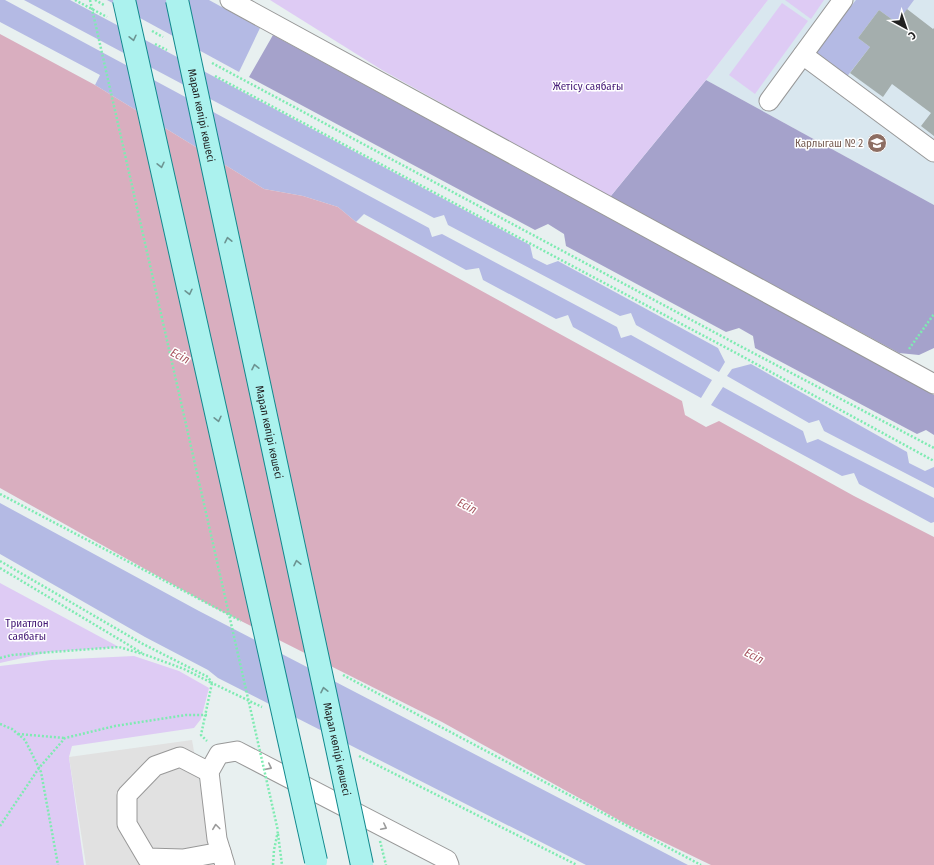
<svg xmlns="http://www.w3.org/2000/svg" width="934" height="865" font-family="'Fira Sans Condensed',sans-serif">
<style>
.education{fill:#d9e7ef}
.grass{fill:#b4bae4}
.forest{fill:#a5a2cb}
.park{fill:#decbf4}
.parking{fill:#e1e1e1}
.water{fill:#d9aebf}
.building{fill:#a4aead}
.lines{fill:none;stroke-linecap:round;stroke-linejoin:round}
.minor-casing{stroke:#989898;stroke-width:21}
.path{stroke:#7eebb2;stroke-width:2.5;stroke-dasharray:2 2;stroke-linecap:butt}
.minor{stroke:#fff;stroke-width:19}
.major-bridge-casing{stroke:#11888d;stroke-width:24;stroke-linecap:butt}
.path-bridge{stroke:#7eebb2;stroke-width:2.5;stroke-dasharray:2 2;stroke-linecap:butt}
.major-bridge{stroke:#abf2ee;stroke-width:22}
.oneway{stroke:#6d9492}
.oneway2{stroke:#9b9b9b}
.labels{text-anchor:middle;stroke-width:3;stroke-linejoin:round;paint-order:stroke}
.park-label{font-size:11px;fill:#431875;stroke:#fff}
.street-label{font-size:11px;fill:#212121;stroke:#fff}
.education-label{font-size:11px;fill:#785e54;stroke:#fff;text-anchor:end}
.water-label{font-size:12px;font-style:italic;fill:#a75761;stroke:#fff}
</style>
<rect width="100%" height="100%" fill="#e8f0f0"/>
<polygon class="education" points="768,0 934,0 934,205 706,80"/>
<g class="grass">
<polygon points="0,0 5,0 429,228 432,237 442,234 617,327 621,338 631,335 712,380 701,398 573,327 568,315 556,319 483,280 479,268 466,270 364,214 356,222 338,207 303,196 264,189 95,85 100,75 0,22"/>
<polygon points="24,0 70,0 530,245 533,258 547,265 558,261 718,348 725,362 719,372 636,325 631,313 620,316 448,225 444,215 434,218"/>
<polygon points="107,0 209,0 260,28 239,72"/>
<polygon points="856,0 914,0 897,23 879,10 858,38 870,47 845,79 814,52"/>
<polygon points="751,364 907,452 909,463 925,471 934,467 934,488 824,431 819,420 809,423 727,376 732,369"/>
<polygon points="723,387 803,431 807,443 818,439 934,498 934,522 931,523 859,484 854,473 842,476 711,405"/>
<polygon points="0,503 199,611 688,865 586,865 218,678 208,670 145,637 0,554"/>
</g>
<g class="forest">
<polygon points="273,35 934,395 934,435 926,430 917,434 755,348 753,336 739,328 726,332 566,246 564,234 548,224 535,230 249,77"/>
<polygon points="706,80 934,205 934,348 919,355 899,353 610,197"/>
</g>
<g class="park">
<polygon points="270,0 768,0 706,80 610,197 382,70"/>
<polygon points="785,0 824,0 811,19"/>
<polygon points="782,3 808,21 755,94 729,75"/>
<polygon points="0,583 119,647 49,652 0,663"/>
<polygon points="134,656 179,671 209,688 201,719 194,728 72,746 69,757 84,865 0,865 0,666 51,660"/>
</g>
<polygon class="parking" points="192,740 214,865 86,865 69,757"/>
<polygon class="water" points="0,34 95,85 264,189 303,196 338,207 356,222 682,401 685,415 706,427 719,421 854,496 934,537 934,865 711,865 626,824 442,722 213,607 0,488"/>
<polygon class="building" points="907,9 933,29 934,28 934,136 921,126 931,113 892,84 883,97 850,73 870,47 858,38 879,10 897,23"/>
<g class="lines">
<defs>
<g id="minor">
<polyline points="230,0 934,384"/>
<polyline points="803,55 934,152"/>
<polyline points="769,101 843,0"/>
<polyline points="209,772 180,757 155,766 127,795 127,824 147,858 183,859 221,852"/>
<polyline points="225,865 217,839 209,772 219,754 237,751 447,860 449,865"/>
</g>
</defs>
<use href="#minor" class="minor-casing"/>
<g class="path">
<polyline points="75,0 107,17"/>
<polyline points="95,0 104,5"/>
<polyline points="152,31 163,37"/>
<polyline points="155,44 167,50"/>
<polyline points="212,63 740,346 934,448"/>
<polyline points="215,76 736,353 934,461"/>
<polyline points="909,349 934,314"/>
<polyline points="0,494 241,621"/>
<polyline points="0,561 141,643 208,677 212,683 262,707"/>
<polyline points="0,568 142,653"/>
<polyline points="0,658 12,655 119,647 146,655 184,669 212,683 201,735 207,741"/>
<polyline points="343,675 701,865"/>
<polyline points="0,724 12,729 25,740 41,772 58,865"/>
<polyline points="18,734 65,738"/>
<polyline points="359,756 577,865"/>
<polyline points="0,826 39,768 65,738 115,726 186,715 207,715"/>
<polyline points="278,834 282,865"/>
<polyline points="273,865 274,850 278,831"/>
</g>
<use href="#minor" class="minor"/>
<defs>
<g id="major-bridge">
<polyline points="124,0 316,861"/>
<path id="s1" d="M177,0L362,865"/>
</g>
</defs>
<use href="#major-bridge" class="major-bridge-casing"/>
<g class="path-bridge">
<polyline points="90,0 278,831"/>
<polyline points="380,841 386,865"/>
</g>
<use href="#major-bridge" class="major-bridge"/>
</g>
<defs><path id="oneway-chevron" d="M-2-3.5L2.5 0L-2 3.5" fill="none" stroke-width="1.6" stroke-linecap="round" stroke-linejoin="round"/></defs>
<g class="oneway">
<use href="#oneway-chevron" transform="translate(133 38) rotate(77)"/>
<use href="#oneway-chevron" transform="translate(161 165) rotate(77)"/>
<use href="#oneway-chevron" transform="translate(228 240) rotate(-102)"/>
<use href="#oneway-chevron" transform="translate(189 292) rotate(77)"/>
<use href="#oneway-chevron" transform="translate(255 367) rotate(-102)"/>
<use href="#oneway-chevron" transform="translate(218 419) rotate(77)"/>
<use href="#oneway-chevron" transform="translate(297 563) rotate(-102)"/>
<use href="#oneway-chevron" transform="translate(324 690) rotate(-102)"/>
</g>
<g class="oneway2">
<use href="#oneway-chevron" transform="translate(269 767) rotate(27)"/>
<use href="#oneway-chevron" transform="translate(216 827) rotate(-97)"/>
<use href="#oneway-chevron" transform="translate(384 827) rotate(27)"/>
</g>
<defs>
<symbol id="school-disc" viewBox="-11 -11 22 22"><circle r="9.5" fill="#8d6e63" stroke="#fff"/><path d="M0-5L7-2L0 1L-7-2ZM-4 1L0 2.5L4 1V4Q0 6-4 4Z" fill="#fff"/></symbol>
</defs>
<g fill-rule="evenodd">
<use href="#school-disc" x="866" y="132" width="22" height="22"/>
</g>
<g class="labels">
<g class="park-label">
<text x="588" y="90">Жетісу саябағы</text>
<text x="27" y="627">Триатлон<tspan x="27" dy="13">саябағы</tspan></text>
</g>
<g class="street-label">
<text dy="4" stroke="none"><textPath href="#s1" startOffset="118">Марал көпірі көшесі</textPath></text>
<text dy="4" stroke="none"><textPath href="#s1" startOffset="442">Марал көпірі көшесі</textPath></text>
<text dy="4" stroke="none"><textPath href="#s1" startOffset="766">Марал көпірі көшесі</textPath></text>
</g>
<g class="education-label">
<text x="863" y="147">Карлыгаш № 2</text>
</g>
<g class="water-label">
<text transform="translate(180 356) rotate(28)" y="4">Есіл</text>
<text transform="translate(467 506) rotate(28)" y="4">Есіл</text>
<text transform="translate(754 656) rotate(28)" y="4">Есіл</text>
</g>
</g>
<g transform="translate(906 28) rotate(140)" stroke="#ffffff" stroke-width="3" paint-order="stroke">
<path d="M0-3L7 15L0 10L-7 15Z" fill="#212121"/>
<text y="-6" font-size="11" font-weight="bold" text-anchor="middle" fill="#212121">С</text>
</g>
</svg>
